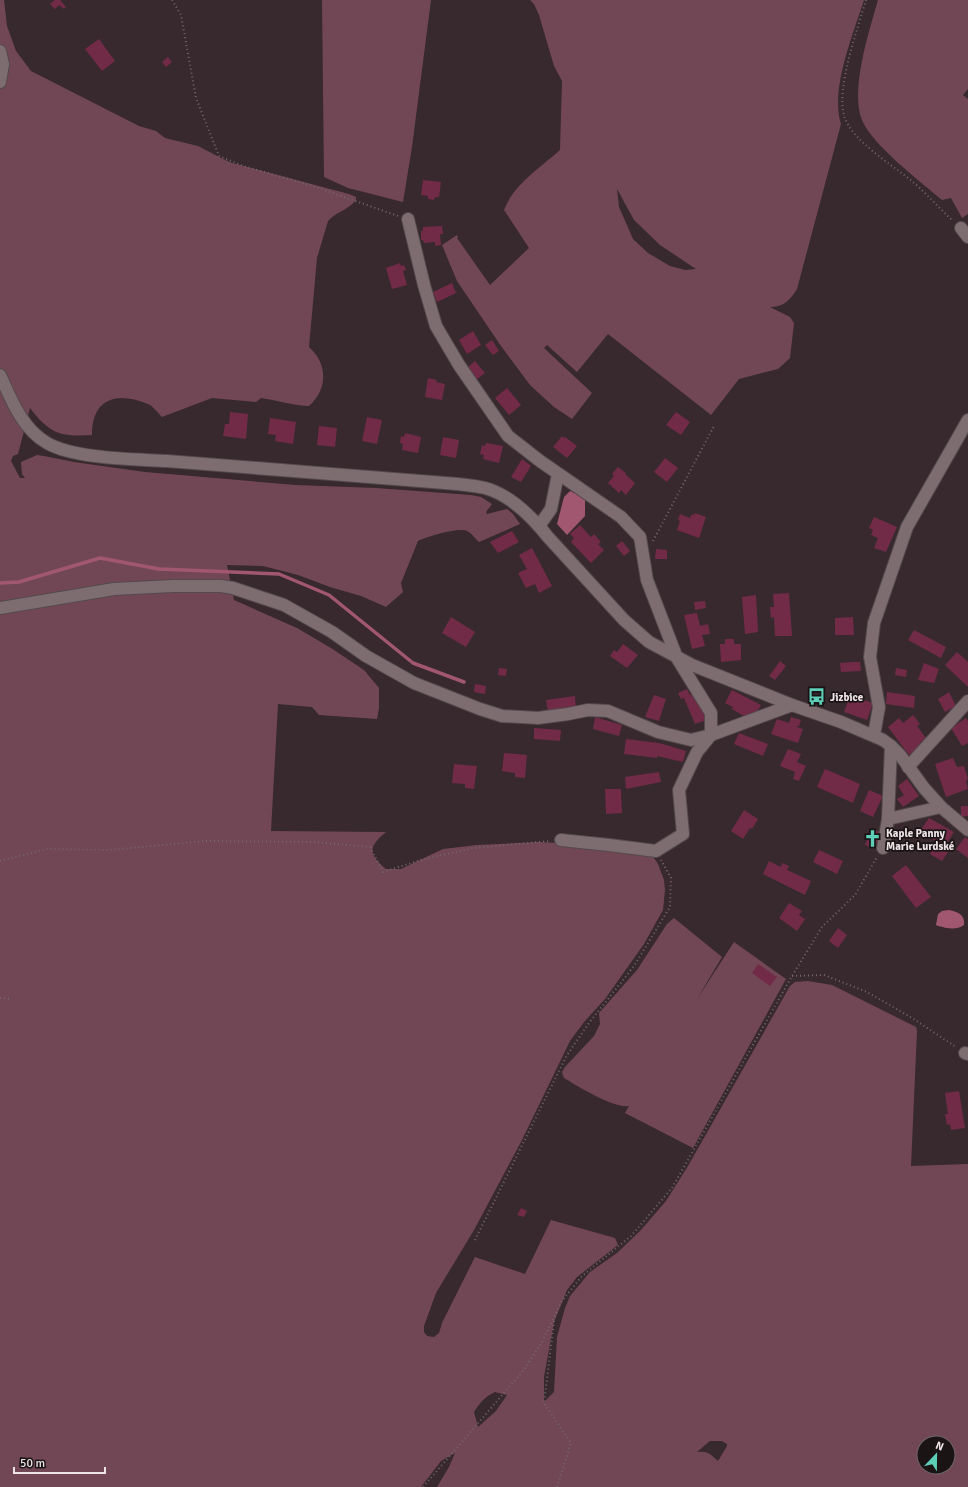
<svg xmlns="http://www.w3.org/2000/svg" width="968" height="1487" font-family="Signika,sans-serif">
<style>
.green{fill:#724755;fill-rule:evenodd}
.water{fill:#a25771}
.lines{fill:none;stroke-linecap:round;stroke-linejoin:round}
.stream{stroke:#a25771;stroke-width:3.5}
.building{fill:#722b47}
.minor-casing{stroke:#54494c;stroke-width:14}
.path{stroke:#74676b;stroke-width:2;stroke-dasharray:1 3;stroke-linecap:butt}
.minor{stroke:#7d6d71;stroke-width:12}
.labels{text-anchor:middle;stroke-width:3.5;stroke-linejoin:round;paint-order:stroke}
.poi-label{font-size:11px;font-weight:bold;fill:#eee4e7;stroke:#1a1415;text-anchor:start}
</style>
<rect width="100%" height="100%" fill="#37292d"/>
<g class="green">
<path d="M0,0H4L7,26L16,51L31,71L139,126L156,131L165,138L198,146L223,159L232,163L349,194L356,197V200C348,210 336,212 328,221L317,258L309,347C328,364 328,389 309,406C295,406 276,400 261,398L256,402L212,398L162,417C158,413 153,406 148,404C117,391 92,398 92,435C60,437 50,434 30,408L18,454L13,456L11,461L20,478H25L22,474L21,462L37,455L44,456L74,462L145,472L295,485L376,488L471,495L481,497L492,504L486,512L487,514L507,509L513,514L520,524L479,542C475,539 472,533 467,531C459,527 426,537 418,541L401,583L403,592L386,607L361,596L330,587L298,575L263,566L227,565L234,600L297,628L331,648L364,670L379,688V708L377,719L319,715L312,707L278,704L271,831L386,832C369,846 367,854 386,869H401L443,849L477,845L538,842L596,845L644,852L654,858L658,864L664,880L665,890L663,910L644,944L605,999L584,1022L570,1041L521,1142L474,1230L436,1293L424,1326V1332L427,1336L434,1337L439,1333L442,1323L475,1257L525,1274L551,1220L615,1238L618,1245L577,1277L567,1290L554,1322L544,1377V1402L554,1392L557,1337L565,1308L570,1296L590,1272L617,1253L641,1230L666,1201L688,1166L790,986L795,982L808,981L832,985L916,1027L917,1031L911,1166L968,1164V1487H437L449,1467L455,1453L441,1461L421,1487H0ZM495,1392L507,1395L496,1411L478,1427L474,1412C480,1403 484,1397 495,1392ZM710,1441H722L727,1444V1446L718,1461C710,1454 708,1451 697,1452ZM924,1443H948V1467H924Z"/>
<polygon points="322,0 431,0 412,147 403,202 348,188 324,177"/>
<path d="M530,0H864C853,35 830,89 841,124L797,289C790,300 784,307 770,307L790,317L794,323L790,358L778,369L739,379L711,415L608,334L577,372L547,345L544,348L592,393L572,419L554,407L530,385L501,346L457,281L442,245L457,235L458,237L457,238L490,285L529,248L504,210C514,184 540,168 560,150L562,81L554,66L539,15L534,4ZM617,189L634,220L660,245L696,269L685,270L670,266L648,253L633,239L619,207Z"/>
<path d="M878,0H968V89L963,95L968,99V214L962,218L951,198L942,200C921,182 872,145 862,120C850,89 869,32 878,0Z"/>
<path d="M674,918L722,957L697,999L734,942L786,979L693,1148L625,1113L629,1106C615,1109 577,1086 564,1078L562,1072L565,1067L594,1036L600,1024L599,1013L637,970L667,924Z"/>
</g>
<g class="water">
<polygon points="570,491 581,496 585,500 585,516 567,535 557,524 564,497"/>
<path d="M949,910C958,912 965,914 964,925C955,931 947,928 938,926L936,925L938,914L942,911Z"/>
</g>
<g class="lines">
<polyline class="stream" points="0,583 19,582 100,558 159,569 279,574 329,595 413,663 464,682"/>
</g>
<g class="building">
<polygon points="55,0 60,0 66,7 64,9 59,5 55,9 50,4"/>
<polygon points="99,39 115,61 102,71 85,49"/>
<polygon points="168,57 172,62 166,67 162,62"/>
<polygon points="423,180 441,182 439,197 435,197 434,200 428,199 428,196 421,195"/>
<polygon points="442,226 443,234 440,234 441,245 435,246 435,242 424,243 423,240 421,240 421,231 423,231 423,227"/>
<polygon points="400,263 401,266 404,265 406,270 403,271 407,285 392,289 386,268"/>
<polygon points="452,283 456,293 437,302 433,292"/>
<polygon points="473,331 481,345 467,354 459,340"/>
<polygon points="492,340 499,351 493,355 485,345"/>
<polygon points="475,361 485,373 476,380 466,369"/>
<polygon points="428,378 437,380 436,382 445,384 442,400 425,397"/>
<polygon points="507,388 521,405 509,415 495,398"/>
<polygon points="230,412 248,414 246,439 223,436 225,424 229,424"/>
<polygon points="676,412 690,422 681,435 666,425"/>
<polygon points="367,417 382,420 377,444 362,441"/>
<polygon points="270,418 296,422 293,444 275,441 276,435 268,434"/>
<polygon points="319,426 337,428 335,447 317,445"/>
<polygon points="405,433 421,437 418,453 402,450 403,444 400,443 401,436 404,437"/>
<polygon points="562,436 564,438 565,437 577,446 567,458 553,447"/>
<polygon points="443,437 459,440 456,458 440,455"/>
<polygon points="486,443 503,446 499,463 483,459 484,455 480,454 482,445 485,446"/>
<polygon points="665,458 678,468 667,482 654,472"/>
<polygon points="522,459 531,466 521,482 511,477"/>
<polygon points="618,467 626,473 625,474 635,483 626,495 621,490 619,493 608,483 614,476 612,474"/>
<polygon points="695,513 706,517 699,538 677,530 680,521 678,520 680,514 690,518 692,514 694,515"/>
<polygon points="874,517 897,527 886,552 874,548 878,538 871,535 873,530 869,528"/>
<polygon points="580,525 591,537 594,534 601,542 598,544 604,550 591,563 571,542 574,538 570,534"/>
<polygon points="512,531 519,542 498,553 490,542"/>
<polygon points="622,541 630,551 624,556 616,546"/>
<polygon points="532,548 552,586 539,593 535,584 526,588 518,573 527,569 519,555"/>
<polygon points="656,549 667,550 667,559 655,559"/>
<polygon points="789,593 792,636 775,636 774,617 771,618 770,607 774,607 773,594"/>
<polygon points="756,595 758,632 745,634 742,597"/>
<polygon points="705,601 706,608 695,610 694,602"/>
<polygon points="697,613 700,626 708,624 710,634 702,635 705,646 692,649 684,615"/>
<polygon points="451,617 475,632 466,647 442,633"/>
<polygon points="853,617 854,635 835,635 835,618"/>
<polygon points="914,630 946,647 941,658 908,640"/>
<polygon points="725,639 734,639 734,644 741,644 741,660 721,662 720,644 725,644"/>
<polygon points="623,644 638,655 627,668 610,656 614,650 617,652"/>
<polygon points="957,652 968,662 968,687 945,665"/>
<polygon points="780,661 786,666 775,680 769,676"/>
<polygon points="853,662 860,662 861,671 841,672 840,663"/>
<polygon points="924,663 939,669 934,683 918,680"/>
<polygon points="499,668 507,669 506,676 498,675"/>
<polygon points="896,668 907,670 906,677 895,675"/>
<polygon points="475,684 486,686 485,694 474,692"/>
<polygon points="687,689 690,695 695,693 706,720 695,724 684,698 681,699 678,693"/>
<polygon points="732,690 761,705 753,719 747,718 732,709 733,707 725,703"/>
<polygon points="887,692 915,696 914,708 886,704"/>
<polygon points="949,692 956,706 945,712 938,699"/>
<polygon points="654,695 666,699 659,721 645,717"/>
<polygon points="575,696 576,710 548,713 546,700"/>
<polygon points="850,696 873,703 867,720 844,712"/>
<polygon points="913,715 920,724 917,726 926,738 920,743 921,745 909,755 888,727 899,718 903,723"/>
<polygon points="595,717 622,725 619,736 593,729"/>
<polygon points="791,717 801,720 799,726 797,726 797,727 803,729 798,743 771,734 777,719 789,723"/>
<polygon points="966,718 968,721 968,743 962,746 951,728"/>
<polygon points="534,728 561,730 560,741 534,739"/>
<polygon points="739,733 768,744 763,756 734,744"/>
<polygon points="626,739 659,743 686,751 683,762 657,756 657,758 624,754"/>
<polygon points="788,749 801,754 797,762 806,766 799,781 793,779 795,772 780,766"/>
<polygon points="504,753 527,755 525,778 515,777 515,773 502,771"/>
<polygon points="953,758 957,767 964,766 968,779 966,781 968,789 946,797 935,764"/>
<polygon points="454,764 477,766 474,789 465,788 465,784 452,783"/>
<polygon points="825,769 860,784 853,803 817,787"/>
<polygon points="659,772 661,782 626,789 625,777"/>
<polygon points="907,779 919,796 903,807 897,799 904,795 898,786"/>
<polygon points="605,789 621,789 622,813 606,814"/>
<polygon points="869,790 883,796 873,817 860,811"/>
<polygon points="961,806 968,806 968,816 961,817"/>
<polygon points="744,810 758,819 752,829 750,828 743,839 731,831"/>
<polygon points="929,818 954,832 945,846 950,849 942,861 930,854 937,842 920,831"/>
<polygon points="871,829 881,832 874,849 865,845"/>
<polygon points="965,837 968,839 968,858 956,849"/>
<polygon points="819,850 843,861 837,874 813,862"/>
<polygon points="769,861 781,867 782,863 789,866 787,870 811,881 805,895 763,874"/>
<polygon points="906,865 931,897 916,908 892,876"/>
<polygon points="789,903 802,911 799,915 805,919 797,931 779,918"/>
<polygon points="838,928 847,935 838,948 829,941"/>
<polygon points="758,964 777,977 770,986 752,973"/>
<polygon points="959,1091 965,1128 951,1130 950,1124 947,1125 945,1114 948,1114 945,1093"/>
<polygon points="521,1208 527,1211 524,1217 517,1215"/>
</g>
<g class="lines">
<defs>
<g id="minor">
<polyline points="0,51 3,64 0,82"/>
<polyline points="408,219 424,285 436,326 459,365 508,436 540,461 621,517 640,537 647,580 677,658 711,713 711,735 697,752 679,790 683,834 656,851 609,845 561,840"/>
<polyline points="961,228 968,237"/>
<path d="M0,375C11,399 22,429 47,443C75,459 134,459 167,461C260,469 352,475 445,483C459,484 472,485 485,488C511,495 532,517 548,537L624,620L649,642L692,665L792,705L841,722L883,740L891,746L900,755L924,788L941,807L968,830"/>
<polyline points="539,526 551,509 558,474"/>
<polyline points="0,608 114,589 173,586 221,586 233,588 284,605 332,632 366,656 414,683 480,709 502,716 538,718 568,714 588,710 608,711 658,732 691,740 711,735 792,705"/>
<polyline points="874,735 879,707 870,657 874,623 907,527 968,420"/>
<polyline points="908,767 968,701"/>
<polyline points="888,819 941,807"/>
<polyline points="883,848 888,819 891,746"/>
<polyline points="965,1053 968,1054"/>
</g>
</defs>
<use href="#minor" class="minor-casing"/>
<g class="path">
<polyline points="172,0 181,15 196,98 219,156 243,166 310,185 398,216"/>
<path d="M866,0C858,28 836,88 844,115C850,140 894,166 913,182C927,194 939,208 952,220"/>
<polyline points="653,541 714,426"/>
<polyline points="0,861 46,849 109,850 206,841 315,842 370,847 383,872 424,859 474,848 550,841"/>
<polyline points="792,976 824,975 867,992 912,1018 956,1047"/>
<polyline points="0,998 11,999"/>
<polyline points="475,1240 567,1055 589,1023 634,966 670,907 671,878 661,860"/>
<polyline points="554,1321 544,1403 571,1443 557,1487"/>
<polyline points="423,1487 523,1371 542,1342 562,1301 582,1276 631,1236 672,1188 792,976 822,927 855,895 877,857"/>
</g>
<use href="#minor" class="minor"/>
</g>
<defs>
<symbol id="bus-bare" viewBox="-9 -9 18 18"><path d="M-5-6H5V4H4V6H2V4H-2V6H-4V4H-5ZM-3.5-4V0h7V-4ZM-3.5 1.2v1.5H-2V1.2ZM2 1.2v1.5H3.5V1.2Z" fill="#5dceb8" stroke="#1a1415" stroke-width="2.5" paint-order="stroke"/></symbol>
<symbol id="church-bare" viewBox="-9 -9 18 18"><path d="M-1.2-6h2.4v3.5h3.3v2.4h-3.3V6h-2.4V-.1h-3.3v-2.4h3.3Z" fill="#5dceb8" stroke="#1a1415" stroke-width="2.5" paint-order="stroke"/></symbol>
</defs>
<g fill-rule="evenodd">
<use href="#bus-bare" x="804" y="684" width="25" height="25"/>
<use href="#church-bare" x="860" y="826" width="25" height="25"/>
</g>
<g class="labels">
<g class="poi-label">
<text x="830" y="701">Jizbice</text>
<text x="886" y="837">Kaple Panny<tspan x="886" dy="13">Marie Lurdské</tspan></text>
</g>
</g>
<g transform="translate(936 1455) rotate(22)"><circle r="19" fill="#1a1415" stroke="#6f6769"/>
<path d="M0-3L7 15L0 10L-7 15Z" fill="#5dceb8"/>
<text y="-6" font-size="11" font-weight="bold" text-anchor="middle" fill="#eee4e7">N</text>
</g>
<path d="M14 1467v6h91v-6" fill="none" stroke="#eee4e7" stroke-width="2"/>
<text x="20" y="1467" font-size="12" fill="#eee4e7" stroke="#1a1415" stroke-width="3" paint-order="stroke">50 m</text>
</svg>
